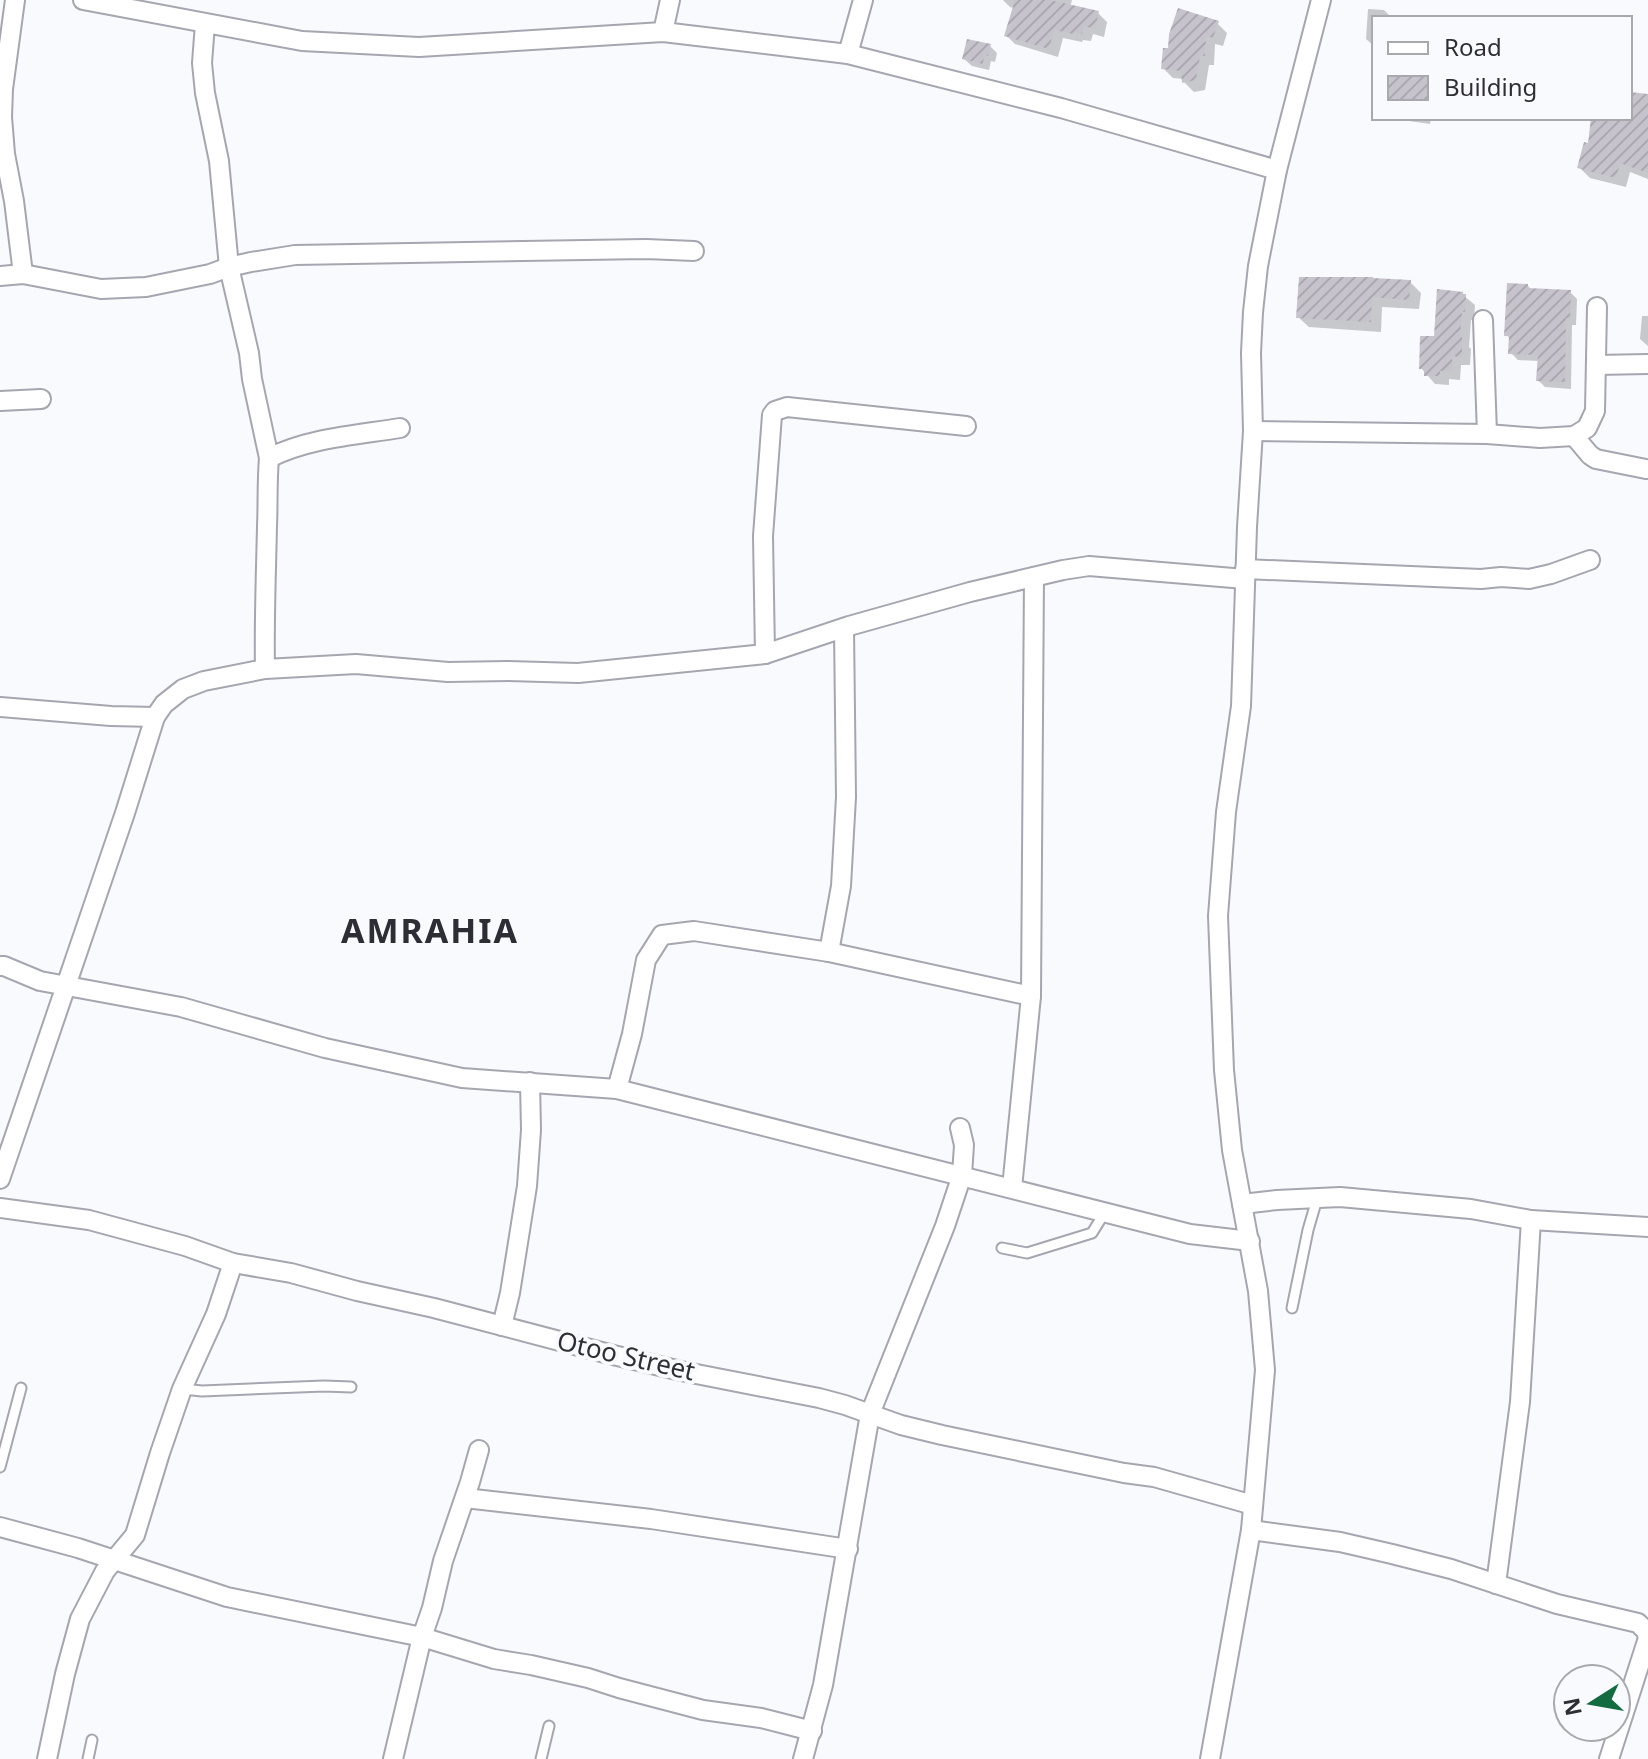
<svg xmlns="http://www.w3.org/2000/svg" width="1648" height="1759" font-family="'Noto Sans',sans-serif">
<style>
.shadow{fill:#0003}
.building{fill:url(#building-hatch)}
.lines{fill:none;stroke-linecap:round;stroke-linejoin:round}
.lane-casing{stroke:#a5a6b0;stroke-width:13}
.street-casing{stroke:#a5a6b0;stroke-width:22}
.lane{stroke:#fff;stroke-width:9}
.street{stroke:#fff;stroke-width:18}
.labels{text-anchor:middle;stroke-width:8;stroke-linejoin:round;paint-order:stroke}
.street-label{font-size:26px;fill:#2f2f33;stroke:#f9fafe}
.district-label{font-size:34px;font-weight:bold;letter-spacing:2px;fill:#2c2d35;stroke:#f9fafe}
</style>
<defs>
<pattern id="building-hatch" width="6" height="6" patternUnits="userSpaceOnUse" patternTransform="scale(2)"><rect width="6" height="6" fill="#c7c3cd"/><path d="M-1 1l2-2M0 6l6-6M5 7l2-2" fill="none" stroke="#aba8b0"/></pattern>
</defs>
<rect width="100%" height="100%" fill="#f9fafe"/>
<g class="shadow">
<polygon points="1003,0 1072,0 1070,7 1098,13 1107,22 1104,37 1093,34 1091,41 1083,40 1082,42 1063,38 1058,57 1015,44 1006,35 1014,8 1010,7"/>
<polygon points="1368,9 1384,10 1391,17 1399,18 1374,18 1374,46 1366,39"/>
<polygon points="1217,23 1227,33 1223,46 1215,44 1214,65 1209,65 1205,90 1194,92 1184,82 1184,79 1173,78 1163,68"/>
<polygon points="990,46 997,53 995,62 991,61 989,70 972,66 964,59"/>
<polygon points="1630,94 1648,96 1648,179 1630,172 1626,187 1590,178 1579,167 1590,146 1593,118 1630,118"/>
<polygon points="1388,118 1431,118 1430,124"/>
<polygon points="1410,282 1421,293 1419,309 1382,307 1381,332 1309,327 1298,317"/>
<polygon points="1528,286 1532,290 1570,292 1577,299 1576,325 1572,325 1571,389 1545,387 1538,380 1539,361 1518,360 1511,353 1511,339 1506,335"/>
<polygon points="1464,296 1475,305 1474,320 1471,320 1469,347 1471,349 1470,365 1461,365 1460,380 1449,379 1449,385 1435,384 1421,368 1435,338"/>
<polygon points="1642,316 1648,316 1648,346 1640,339"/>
</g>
<g class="building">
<polygon points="1015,0 1050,0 1099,11 1095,29 1084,26 1082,34 1074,32 1074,34 1054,30 1049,49 1004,36"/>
<polygon points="1178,8 1219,21 1213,38 1206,36 1205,56 1200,56 1196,80 1182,83 1181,71 1161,69 1163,48 1168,48 1169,34"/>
<polygon points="967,39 991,44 988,56 984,55 983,64 962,59"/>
<polygon points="1630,92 1648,94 1648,173 1620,163 1616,178 1577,168 1584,142 1588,143 1591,118 1630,118"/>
<polygon points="1299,277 1373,277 1373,278 1411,280 1409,300 1372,297 1371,322 1296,318"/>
<polygon points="1507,283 1528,284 1528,288 1571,290 1570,319 1566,318 1565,382 1536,381 1538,355 1508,354 1509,336 1504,336"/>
<polygon points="1437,289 1463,292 1463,294 1466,294 1465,312 1462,312 1460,337 1462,337 1462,357 1452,356 1452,371 1440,371 1440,376 1424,376 1424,369 1419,369 1420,336 1434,336"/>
</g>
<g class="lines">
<defs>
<g id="lane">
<polyline points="1002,1248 1027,1253 1092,1233 1105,1212"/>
<polyline points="1292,1308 1308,1230 1317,1199"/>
<polyline points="183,1389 202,1391 324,1386 351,1387"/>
<polyline points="0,1467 21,1388"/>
<polyline points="88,1759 92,1740"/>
<polyline points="541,1759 549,1726"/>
</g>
<g id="street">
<polyline points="15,0 3,89 2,117 5,154 14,201 23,274"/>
<polyline points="83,0 302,41 419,47 663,32 848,54 1061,108 1277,170 1258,266 1253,312 1251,353 1253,431 1247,527 1241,706 1226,812 1218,916 1224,1070 1232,1150 1258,1291 1265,1370 1251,1530 1210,1759"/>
<polyline points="205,24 202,63 205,93 219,161 229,267 249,353 252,379 269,458"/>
<polyline points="663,32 670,0"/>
<polyline points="848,54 863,0"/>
<polyline points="1277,170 1321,0"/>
<polyline points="0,276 23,274 101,289 146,287 210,274 229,267 251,262 295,255 646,249 694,251"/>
<polyline points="1483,320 1487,434"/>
<polyline points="1596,365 1648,364"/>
<polyline points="0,401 41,399"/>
<polyline points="1253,431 1487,434 1540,438 1574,436 1587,428 1595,411 1597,307"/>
<polyline points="1574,436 1590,455 1596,459 1646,469"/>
<polyline points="1245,569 1481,579 1501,577 1529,579 1551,574 1590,560"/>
<polyline points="765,654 763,536 772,415 775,411 787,407 966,426"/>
<path d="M265,669C264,622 266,574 267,526C268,503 267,481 269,458C309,438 356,435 400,428"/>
<polyline points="0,707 111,716 155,717"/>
<polyline points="829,952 1031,996"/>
<polyline points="0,966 4,966 40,981 181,1007 325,1048 462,1078 617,1089 1190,1234 1250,1241"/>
<polyline points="617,1089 632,1034 646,960 662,935 694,931 829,952 841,886 846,797 844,628"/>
<polyline points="0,1179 125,813 155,717 164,704 183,689 204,681 265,669 356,664 448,672 508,671 578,673 765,654 849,626 970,592 1063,570 1089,566 1245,579"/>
<polyline points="1012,1188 1031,996 1034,577"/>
<polyline points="1242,1204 1277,1200 1340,1197 1471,1209 1531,1220 1648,1227"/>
<polyline points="0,1208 89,1220 185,1246 233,1263 291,1273 357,1291 434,1308 609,1354 681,1371 819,1398 845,1405 901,1425 942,1435 1124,1473 1154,1477 1253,1505"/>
<polyline points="502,1326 510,1293 527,1186 531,1130 530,1082"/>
<polyline points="465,1498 651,1519 848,1549"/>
<polyline points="0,1527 78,1548 227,1597 422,1637 494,1659 531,1665 588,1678 619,1688 703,1710 761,1718 812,1731"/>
<polyline points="1251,1530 1340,1542 1392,1554 1451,1569 1557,1604 1638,1623 1646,1631 1648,1638 1609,1759"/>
<polyline points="1496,1584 1520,1402 1531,1220"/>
<polyline points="47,1759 65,1674 80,1619 105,1571 135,1535 160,1453 182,1389 216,1314 233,1263"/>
<polyline points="393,1759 422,1637 432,1608 443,1561 470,1482 479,1450"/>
<polyline points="803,1759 823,1685 870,1414 945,1226 962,1175 964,1145 960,1128"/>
</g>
</defs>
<use href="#lane" class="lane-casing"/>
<use href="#street" class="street-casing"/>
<use href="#lane" class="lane"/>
<use href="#street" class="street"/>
</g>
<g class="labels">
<g class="street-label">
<text transform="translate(626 1356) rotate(13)" y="9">Otoo Street</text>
</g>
<g class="district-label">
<text x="430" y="943">AMRAHIA</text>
</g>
</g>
<rect x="1372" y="16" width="260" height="104" fill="#f9fafe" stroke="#a8a9ad" stroke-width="2"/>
<rect x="1388" y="42" width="40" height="12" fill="#ffffff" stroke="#a8a9ad" stroke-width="2"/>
<text x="1444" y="56" font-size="24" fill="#2f2f33">Road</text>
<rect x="1388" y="76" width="40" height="24" fill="url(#building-hatch)" stroke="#a8a9ad" stroke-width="2"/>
<text x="1444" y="96" font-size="24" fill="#2f2f33">Building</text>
<g transform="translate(1592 1703) rotate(259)"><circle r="38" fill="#f9fafe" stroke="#a8a9ad" stroke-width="2"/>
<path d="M0-6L14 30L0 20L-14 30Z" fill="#126c3f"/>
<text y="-12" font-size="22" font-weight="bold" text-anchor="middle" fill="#2f2f33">N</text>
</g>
</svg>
